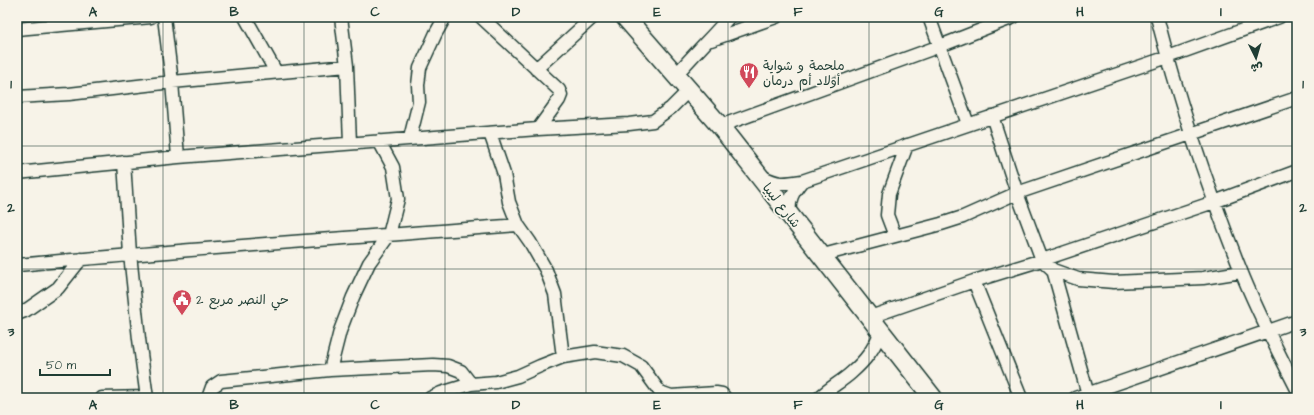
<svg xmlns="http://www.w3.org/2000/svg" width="1314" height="415" font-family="'Architects Daughter','Playpen Sans Arabic',sans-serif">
<rect width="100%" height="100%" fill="#f7f3e8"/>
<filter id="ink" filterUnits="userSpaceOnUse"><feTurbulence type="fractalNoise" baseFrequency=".025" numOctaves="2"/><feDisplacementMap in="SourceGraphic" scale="8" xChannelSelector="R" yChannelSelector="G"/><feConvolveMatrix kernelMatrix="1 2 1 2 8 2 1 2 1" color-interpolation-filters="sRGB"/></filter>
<g filter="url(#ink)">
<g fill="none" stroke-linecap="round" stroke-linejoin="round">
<g stroke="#1f3d34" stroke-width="15">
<path id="minor" d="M164,17l8,65 6,75
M245,17l31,55
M341,17l6,49 3,77
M481,17l78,73 2,5 -2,5 -21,29
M929,17l39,107
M1157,17c22,86 51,171 84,254 16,40 36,79 56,118
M17,29l134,-12
M711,40l65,-23
M536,69l57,-52
M676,75c17,-20 36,-38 53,-58
M17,97l52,-3 103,-12 175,-16
M992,116l25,77 25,67 11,10 25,9 36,3 89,-4 38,-6
M720,126l220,-80 74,-29
M490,133l14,41 5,28 9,23 12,17 16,28 9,24 8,63
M410,138l9,-36 -1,-17 2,-17 16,-35 9,-16
M124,162l6,92 9,85 8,59
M17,173l161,-16 360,-28 91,-5 24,-3 18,-13 18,-18
M761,176c18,9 22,8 41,5l366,-124 111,-40
M790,215c-2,-15 3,-23 12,-34
M895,236l-8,-21 2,-21 18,-49
M823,255l118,-31 22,-7 54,-24 280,-95
M17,265c167,-16 334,-27 501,-40
M1053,270l36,128
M974,281l47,117
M17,314l8,-3 33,-23 23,-29
M870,317l104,-36 68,-21 172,-58 83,-31
M330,370l10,-39 13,-34 16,-34 20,-28 9,-36 -5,-32 -14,-26
M102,398l45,-1
M208,398l4,-11 9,-6 109,-11 103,-5 15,1 13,5 10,13
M430,398l11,-5 30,-9 25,-2 22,-6 22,-10 23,-9 32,-5 28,4 18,10 19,26 11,4 45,-3 6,1 3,4
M819,398c10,-10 22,-16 32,-25 15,-13 23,-24 30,-42
M1075,398l222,-77"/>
</g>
<g stroke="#1f3d34" stroke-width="21">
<path id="highway" d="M625,17l95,109 213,272"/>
</g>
<use href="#minor" stroke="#f7f3e8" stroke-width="12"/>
<use href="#highway" stroke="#f7f3e8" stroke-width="18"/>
</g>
</g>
<path fill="none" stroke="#1f3d34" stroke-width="1" stroke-opacity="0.55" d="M163,17v381M304,17v381M445,17v381M586,17v381M728,17v381M869,17v381M1010,17v381M1151,17v381M17,146h1280M17,269h1280"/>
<defs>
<g id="restaurant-pin" transform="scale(1)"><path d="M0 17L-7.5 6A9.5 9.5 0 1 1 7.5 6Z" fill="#d1495b" stroke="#f7f3e8"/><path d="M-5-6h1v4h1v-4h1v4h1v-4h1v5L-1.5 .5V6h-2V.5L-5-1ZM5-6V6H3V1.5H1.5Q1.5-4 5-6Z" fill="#fff"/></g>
<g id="civic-pin" transform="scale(1)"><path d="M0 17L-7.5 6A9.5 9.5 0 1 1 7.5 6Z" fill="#d1495b" stroke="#f7f3e8"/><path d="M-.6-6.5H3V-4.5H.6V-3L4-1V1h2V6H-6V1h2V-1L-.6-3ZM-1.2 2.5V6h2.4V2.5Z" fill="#fff"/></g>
</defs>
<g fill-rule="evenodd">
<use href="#restaurant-pin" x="749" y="72"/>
<use href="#civic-pin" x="182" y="299"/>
</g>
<g text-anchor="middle" stroke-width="3.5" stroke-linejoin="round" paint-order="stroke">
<g font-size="13" fill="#1f3d34" stroke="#f7f3e8" text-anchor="start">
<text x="763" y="70">ملحمة و شواية<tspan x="763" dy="15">أولاد أم درمان</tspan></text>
<text x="196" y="304">حي النصر مربع 2</text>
</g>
<g font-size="13" fill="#1f3d34" stroke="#f7f3e8">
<text transform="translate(782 205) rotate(52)" y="5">شارع ليبيا</text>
</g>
</g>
<rect width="1314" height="415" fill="none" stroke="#f7f3e8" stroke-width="44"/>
<g transform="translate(1256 58) rotate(175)" stroke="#f7f3e8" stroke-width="3" paint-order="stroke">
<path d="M0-3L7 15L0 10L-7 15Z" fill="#1f3d34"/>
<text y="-6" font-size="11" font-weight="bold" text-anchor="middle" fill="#1f3d34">ش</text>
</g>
<path d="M40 369v6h70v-6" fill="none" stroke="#1f3d34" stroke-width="2"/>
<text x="46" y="369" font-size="12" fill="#1f3d34" stroke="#f7f3e8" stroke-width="3" paint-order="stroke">50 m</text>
<rect x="22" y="22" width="1270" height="371" fill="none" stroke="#1f3d34" stroke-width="1.5"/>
<g font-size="13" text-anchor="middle" font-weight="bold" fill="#1f3d34">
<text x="93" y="16">A</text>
<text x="234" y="16">B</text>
<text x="375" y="16">C</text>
<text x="516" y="16">D</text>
<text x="657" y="16">E</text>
<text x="798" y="16">F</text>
<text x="939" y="16">G</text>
<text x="1080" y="16">H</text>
<text x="1221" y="16">I</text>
<text x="11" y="88">1</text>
<text x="1303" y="88">1</text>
<text x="11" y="212">2</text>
<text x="1303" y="212">2</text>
<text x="11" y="336">3</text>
<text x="1303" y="336">3</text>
<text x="93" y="409">A</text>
<text x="234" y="409">B</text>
<text x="375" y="409">C</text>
<text x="516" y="409">D</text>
<text x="657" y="409">E</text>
<text x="798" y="409">F</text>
<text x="939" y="409">G</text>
<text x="1080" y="409">H</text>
<text x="1221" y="409">I</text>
</g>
</svg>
